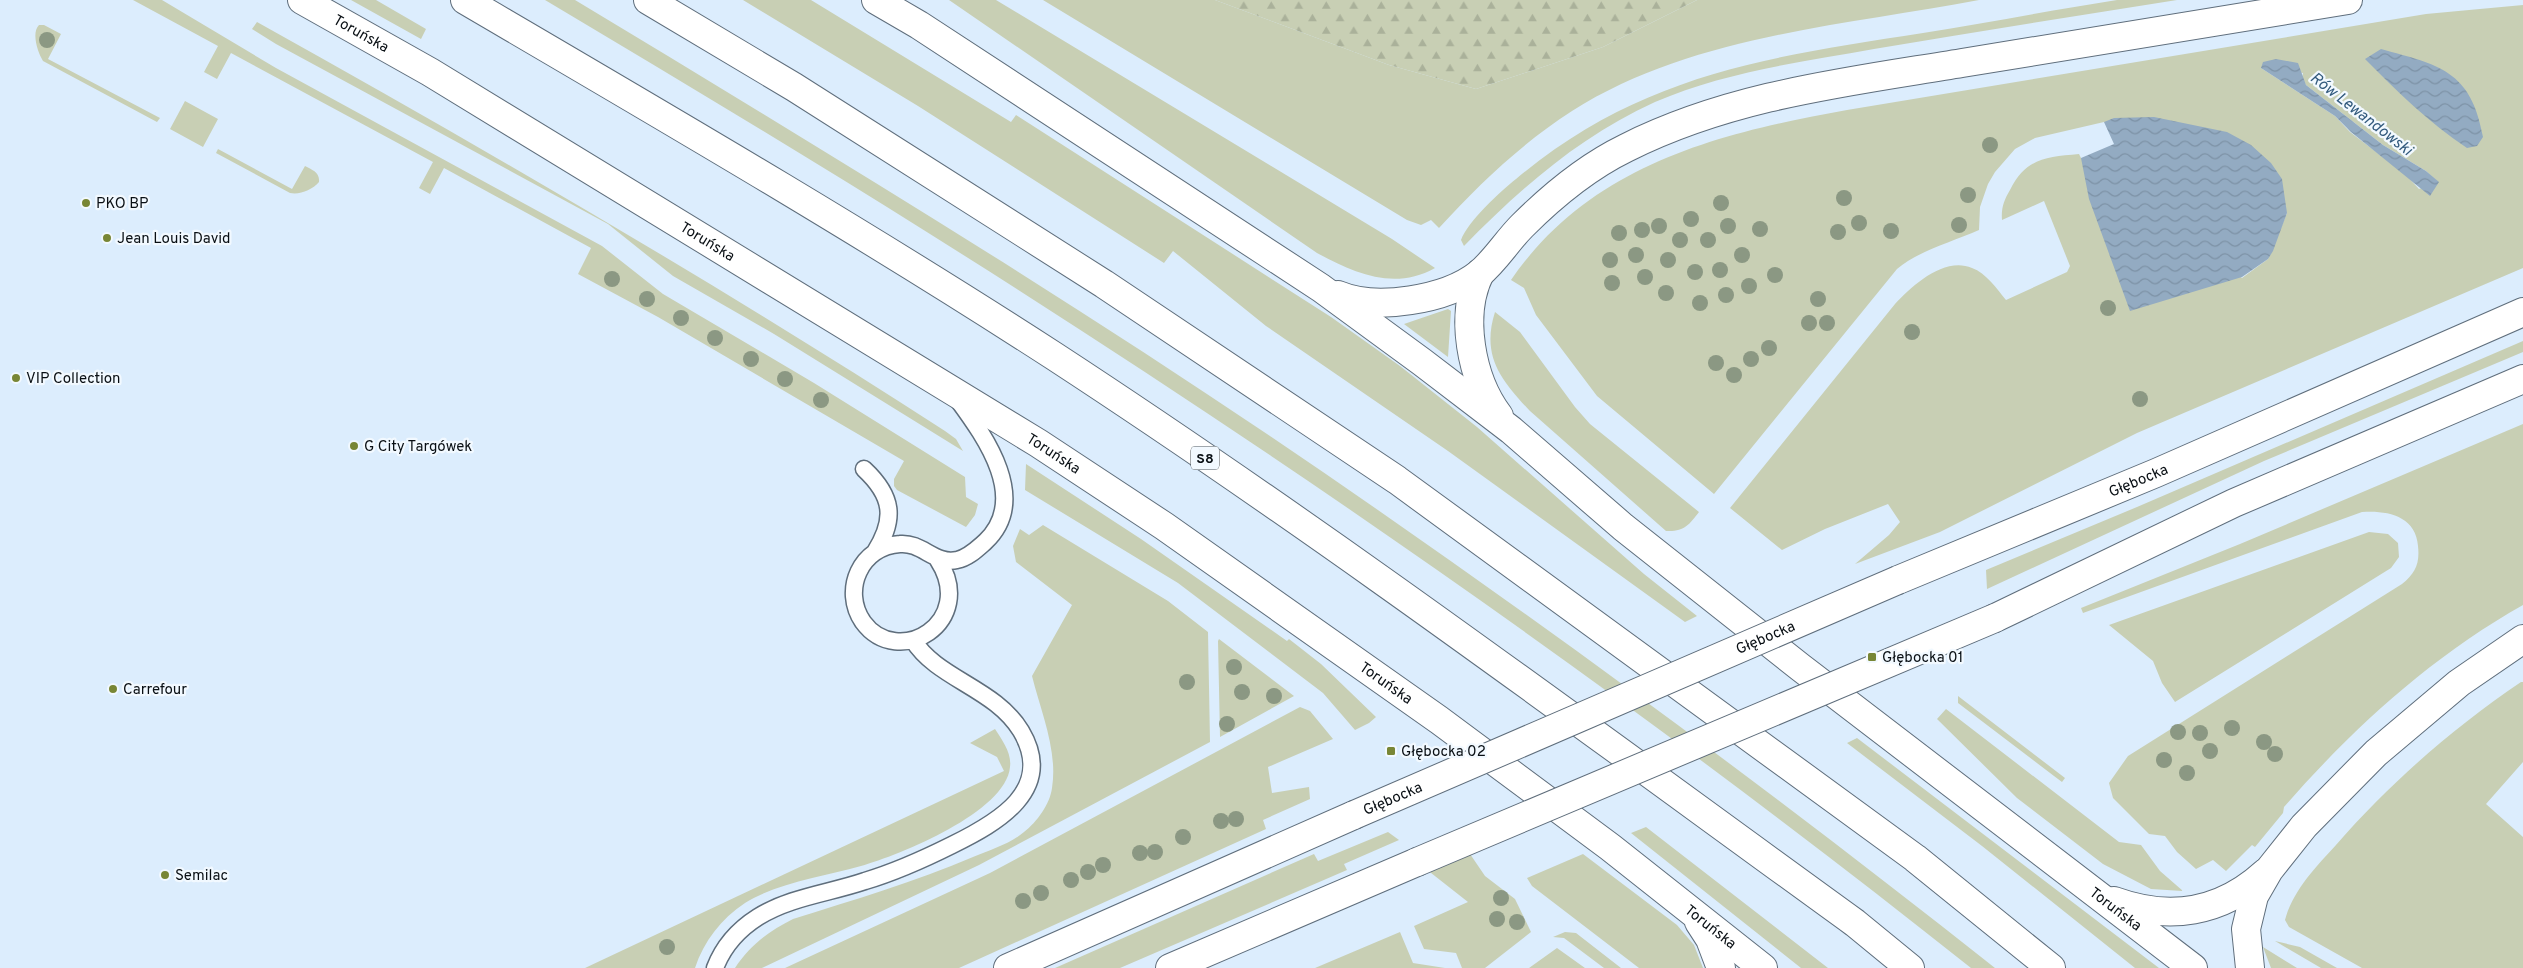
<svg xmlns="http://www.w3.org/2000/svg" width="2523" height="968" font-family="Overpass,sans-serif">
<defs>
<pattern id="forest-firs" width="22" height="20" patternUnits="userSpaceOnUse" patternTransform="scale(1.25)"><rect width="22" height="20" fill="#c8cfb4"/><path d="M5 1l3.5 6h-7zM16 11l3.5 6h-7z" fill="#aab19a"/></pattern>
<pattern id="water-waves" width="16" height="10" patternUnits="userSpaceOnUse" patternTransform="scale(1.25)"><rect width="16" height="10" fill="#93abc2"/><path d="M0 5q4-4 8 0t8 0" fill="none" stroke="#7d92a6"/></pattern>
</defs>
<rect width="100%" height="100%" fill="#dcedfd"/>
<path fill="#c8cfb4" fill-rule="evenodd" d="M133,0h29l114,68 326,178 61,48 151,89 151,94 1,20 12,7 -3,11 -9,12 -69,-37 -3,-4v-7l10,-18 -246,-144 -80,-43 13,-26 -147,-80 -14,26 -11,-6 14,-26 -202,-109 -14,26 -13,-7 14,-26z
M351,0h25l50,29 -5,10z
M545,0h30c234,141 468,283 695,436 248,168 490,346 725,532h-24c-332,-264 -681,-508 -1041,-734 -127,-80 -256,-157 -385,-234z
M743,0h68l200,122 5,-7 315,202 69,49 77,61 167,147 53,42 -12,6 -237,-171 -182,-125 -93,-75 -9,12 -246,-157z
M949,0h47l396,239 43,29c-41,23 -81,5 -118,-15z
M1043,0h172l174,65 87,24 127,-42 94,-47h282c-136,26 -287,35 -407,111 -51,33 -93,73 -133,117l-8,-8 -10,5 -14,-5z
M2117,0h60c-101,16 -202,32 -303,49 -73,13 -150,23 -219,53 -75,34 -134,86 -191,144l-3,-6c7,-19 39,-48 55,-61 125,-105 252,-122 407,-146 65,-10 129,-23 194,-33z
M2523,5v263l-386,165 -197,99 -85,32 34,-29 11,-13 -12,-18 -63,25 -43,21 -52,-42 165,-204c17,-18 49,-48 77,-36 14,5 25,21 34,32l61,-28 3,-6 -26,-65 -42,19c-1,-12 2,-20 8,-30 16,-32 36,-33 69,-36l2,4 161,120 26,-19 19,-46 -183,-91 -69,16 -20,11 -20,23 -7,12 -8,23 -1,23c-27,12 -59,20 -82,39l-183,225 -117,-98 -61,-81 -12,-27 -13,-8c79,-115 207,-147 336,-170l579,-96zM2261,68l42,5 -1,5 4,7 77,60 43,26 12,11 -19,7 -14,-15 -55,-42 -15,-16z
M257,22c233,130 464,264 688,409l11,8 7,12 -189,-117 -101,-58 -65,-52 -332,-180 -24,-15z
M39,25h5l17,9 -13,25 112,59 -3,4 -114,-61c-5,-8 -12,-28 -4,-36z
M185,101l33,18 -15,28 -33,-18z
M218,149l74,40 13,-23c7,4 15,6 14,16 -7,8 -19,13 -29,11l-74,-40z
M1448,309l3,2 -3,46 -44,-33z
M1495,312l25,20 55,75 15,17 109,88c-10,13 -15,20 -33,19l-136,-120c-29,-31 -49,-55 -35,-99z
M2523,341v11l-259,109 -277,128 -1,-19 151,-63z
M2523,424v181c-92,52 -170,123 -239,202l-1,6 -28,34 -3,-2 -26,26 -13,-11 -17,9 -19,-17 -12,-16 -16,-2 -36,-36 -4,-15 19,-27 274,-172c13,-11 18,-20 16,-38 -2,-30 -31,-36 -56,-34l-279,101 -2,-5 159,-64z
M1026,464l115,75 146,102 2,-2 32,25 55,53 -7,6 -14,7 -32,-37 -145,-110 -153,-93z
M1043,525l125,76 40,31 2,110 -231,123 -217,103h-27c15,-23 34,-37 58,-49 60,-19 122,-37 180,-62 17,-7 37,-13 51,-25 13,-10 26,-28 28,-44 6,-37 -11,-76 -20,-112l40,-71 -56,-43 -3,-16 7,-17 9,6z
M2369,532l19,2 10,9 1,14 -8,11 -216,134 -13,-19 -9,-22 -44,-36z
M1219,639l75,57 -74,41 -2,-96z
M2521,682h2v80l-37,42 37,33v131h-161l-73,-41 -4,-7c8,-30 31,-53 51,-75 55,-63 116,-116 185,-163z
M1958,696l107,82 -3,4 -8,-6 -96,-73z
M1300,707l10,4 23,28 -65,28 4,26 37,-6 1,12 -47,21 3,9 -307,139h-174l205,-95z
M1946,709l173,133 22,3 19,26 23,20 -32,-2 -48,-25 -86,-66 -80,-79z
M995,729c7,11 17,24 15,38 -4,45 -110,88 -149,99 -38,11 -82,16 -116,37 -24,16 -41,38 -50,65h-110l419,-197 -7,-14 -27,-14z
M1857,738l302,230h-24l-153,-122 -135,-103z
M1646,827l182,141h-27l-170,-135z
M1388,832l11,8 -55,24 3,6 -227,98h-65l259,-114 4,7z
M1468,851l17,25 30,23 16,33 -46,36h-23l-6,-15 -32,-4 -10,-23 54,-24 -56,-44z
M1583,854l94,71 17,20 9,23h-64l-107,-82 -5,-8z
M1400,932l13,31 32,5h-130z
M1565,932l11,1 45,35h-17l-40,-30 -11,-1z
M2275,941l25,6 37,21h-16z
M2263,947l34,21h-26z
M1557,948l28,20h-56z"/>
<path fill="url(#forest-firs)" d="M1215,0h482l-94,47 -127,42 -87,-24z"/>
<path fill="url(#water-waves)" d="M2381,49c58,16 90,21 102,88l-6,9 -10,2c-38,-25 -70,-57 -102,-89z
M2276,59l22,4 8,22 77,60 43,26 13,11 -9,14 -79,-64 -16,-16 -74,-48 2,-6z
M2154,117l73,15 24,13 20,18 11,16 5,34 -14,38 -5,8 -26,18 -112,34 -41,-112 -8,-41 33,-14 -10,-22 10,-4z"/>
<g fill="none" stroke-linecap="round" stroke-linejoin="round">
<g stroke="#5f6e7c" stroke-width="19">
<path id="service" d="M864,469c29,27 32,50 11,83
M938,560c40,62 -40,110 -75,62 -22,-32 -2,-76 37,-78 22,-2 35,21 57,16 11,-2 20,-11 28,-18 45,-42 1,-104 -27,-142
M715,968c8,-21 24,-39 43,-51 32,-20 72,-24 107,-36 30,-9 59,-22 87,-36 45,-22 104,-55 69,-114 -26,-43 -84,-52 -108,-91"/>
</g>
<g stroke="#5f6e7c" stroke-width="30">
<g id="tertiary">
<path id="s1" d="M302,0l128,72 608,371 126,83 275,194 171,127 153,121"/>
<path id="s2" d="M876,0l43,25 402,263 101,74 89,68 112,97 177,140 393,301"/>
<path d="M1480,273c-21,42 -9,106 19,143"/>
<path d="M1338,295c38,16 108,5 141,-21 16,-13 28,-33 43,-48 31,-31 65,-59 104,-78 105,-53 221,-66 336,-85 128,-21 257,-42 386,-63"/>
<path id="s3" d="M1898,580l258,-107 367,-161"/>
<path d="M1995,618l239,-115 289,-124"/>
<path d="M2114,901c55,20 107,12 151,-28"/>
<path d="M1699,922l11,17 11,29"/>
<path d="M1008,968l346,-153"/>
<path d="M1170,968l247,-106"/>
<path d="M2250,968l-4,-39 8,-33 15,-26 35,-44 72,-73 83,-70 64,-44"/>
</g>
</g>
<g stroke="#5f6e7c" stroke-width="30">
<path id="motorway" d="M465,0c198,116 396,231 589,356 274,179 536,375 801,567l55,45
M648,0l146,87 310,197 293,196 518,378 136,110"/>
</g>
<use href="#service" stroke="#fff" stroke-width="16"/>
<use href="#tertiary" stroke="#fff" stroke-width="28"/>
<use href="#motorway" stroke="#fff" stroke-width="28"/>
<g stroke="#5f6e7c" stroke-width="30" stroke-linecap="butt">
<g id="tertiary-bridge">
<path id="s4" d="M1354,815l544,-235"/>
<path d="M1417,862l578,-244"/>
</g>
</g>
<use href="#tertiary-bridge" stroke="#fff" stroke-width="28"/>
</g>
<g fill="#8b9883">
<circle cx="47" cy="40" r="8"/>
<circle cx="1990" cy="145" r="8"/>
<circle cx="1968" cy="195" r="8"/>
<circle cx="1844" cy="198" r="8"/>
<circle cx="1721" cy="203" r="8"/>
<circle cx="1691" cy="219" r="8"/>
<circle cx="1859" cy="223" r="8"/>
<circle cx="1959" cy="225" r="8"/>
<circle cx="1659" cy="226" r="8"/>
<circle cx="1728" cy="226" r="8"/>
<circle cx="1760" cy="229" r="8"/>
<circle cx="1642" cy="230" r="8"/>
<circle cx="1891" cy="231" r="8"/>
<circle cx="1838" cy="232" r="8"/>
<circle cx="1619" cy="233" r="8"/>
<circle cx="1680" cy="240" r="8"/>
<circle cx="1708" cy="240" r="8"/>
<circle cx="1636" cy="255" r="8"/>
<circle cx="1742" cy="255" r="8"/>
<circle cx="1610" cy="260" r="8"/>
<circle cx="1668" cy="260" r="8"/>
<circle cx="1720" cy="270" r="8"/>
<circle cx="1695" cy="272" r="8"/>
<circle cx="1775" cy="275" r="8"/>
<circle cx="1645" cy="277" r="8"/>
<circle cx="612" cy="279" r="8"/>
<circle cx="1612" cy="283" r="8"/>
<circle cx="1749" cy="286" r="8"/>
<circle cx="1666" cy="293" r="8"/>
<circle cx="1726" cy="295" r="8"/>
<circle cx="647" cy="299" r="8"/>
<circle cx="1818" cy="299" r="8"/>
<circle cx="1700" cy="303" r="8"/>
<circle cx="2108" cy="308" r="8"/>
<circle cx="681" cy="318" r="8"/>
<circle cx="1809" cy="323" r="8"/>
<circle cx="1827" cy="323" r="8"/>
<circle cx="1912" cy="332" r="8"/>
<circle cx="715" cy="338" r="8"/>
<circle cx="1769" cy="348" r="8"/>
<circle cx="751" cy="359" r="8"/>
<circle cx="1751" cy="359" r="8"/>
<circle cx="1716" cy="363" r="8"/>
<circle cx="1734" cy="375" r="8"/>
<circle cx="785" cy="379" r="8"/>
<circle cx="2140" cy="399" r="8"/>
<circle cx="821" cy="400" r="8"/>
<circle cx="1234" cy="667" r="8"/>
<circle cx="1187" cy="682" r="8"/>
<circle cx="1242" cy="692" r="8"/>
<circle cx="1274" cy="696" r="8"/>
<circle cx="1227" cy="724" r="8"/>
<circle cx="2232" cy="728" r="8"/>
<circle cx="2178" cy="732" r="8"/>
<circle cx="2200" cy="733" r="8"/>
<circle cx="2264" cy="742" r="8"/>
<circle cx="2210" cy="751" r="8"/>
<circle cx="2275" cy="754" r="8"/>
<circle cx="2164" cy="760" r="8"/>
<circle cx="2187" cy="773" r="8"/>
<circle cx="1236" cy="819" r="8"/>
<circle cx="1221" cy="821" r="8"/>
<circle cx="1183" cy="837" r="8"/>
<circle cx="1155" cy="852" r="8"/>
<circle cx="1140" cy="853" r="8"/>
<circle cx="1103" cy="865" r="8"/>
<circle cx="1088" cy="872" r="8"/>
<circle cx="1071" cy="880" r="8"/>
<circle cx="1041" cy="893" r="8"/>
<circle cx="1501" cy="898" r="8"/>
<circle cx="1023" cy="901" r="8"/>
<circle cx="1497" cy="919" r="8"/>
<circle cx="1517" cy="922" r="8"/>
<circle cx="667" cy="947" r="8"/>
</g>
<g fill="#788635" stroke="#f2f9ff" stroke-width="2">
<circle cx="86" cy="203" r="5"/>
<circle cx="107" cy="238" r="5"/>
<circle cx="16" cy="378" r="5"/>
<circle cx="354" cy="446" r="5"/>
<rect x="1867" y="652" width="10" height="10" rx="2.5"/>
<circle cx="113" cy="689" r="5"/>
<rect x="1386" y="746" width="10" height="10" rx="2.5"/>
<circle cx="165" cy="875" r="5"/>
</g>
<g text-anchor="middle" stroke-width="4.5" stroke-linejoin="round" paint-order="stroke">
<rect fill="#f2f9ff" stroke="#4f555a" stroke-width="1" x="1191" y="446.5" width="28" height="23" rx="4"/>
<g font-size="14" font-weight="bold" fill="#090f14">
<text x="1205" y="463">S8</text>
</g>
<g font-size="15" fill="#090f14" stroke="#f2f9ff">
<text dy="5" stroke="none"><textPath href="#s1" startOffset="68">Toruńska</textPath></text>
<text dy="5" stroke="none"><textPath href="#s1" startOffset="472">Toruńska</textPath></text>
<text dy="5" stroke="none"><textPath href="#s1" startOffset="878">Toruńska</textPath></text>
<text dy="5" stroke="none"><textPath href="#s3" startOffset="260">Głębocka</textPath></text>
<text dy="5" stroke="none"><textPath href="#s4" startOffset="448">Głębocka</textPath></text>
<text dy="5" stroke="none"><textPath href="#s1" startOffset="1282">Toruńska</textPath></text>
<text dy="5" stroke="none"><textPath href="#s4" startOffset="42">Głębocka</textPath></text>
<text dy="5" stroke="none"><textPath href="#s2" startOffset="1539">Toruńska</textPath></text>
<text dy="5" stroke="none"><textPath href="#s1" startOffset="1688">Toruńska</textPath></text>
</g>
<g font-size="15" fill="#090f14" stroke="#f2f9ff" text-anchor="start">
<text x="96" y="208">PKO BP</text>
<text x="117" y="243">Jean Louis David</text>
<text x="26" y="383">VIP Collection</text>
<text x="364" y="451">G City Targówek</text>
<text x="1882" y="662">Głębocka 01</text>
<text x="123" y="694">Carrefour</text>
<text x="1401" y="756">Głębocka 02</text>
<text x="175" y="880">Semilac</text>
</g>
<g font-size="16" font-style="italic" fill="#325a7d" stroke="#f2f9ff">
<text transform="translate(2362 113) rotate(38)" y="6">Rów Lewandowski</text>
</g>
</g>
</svg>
